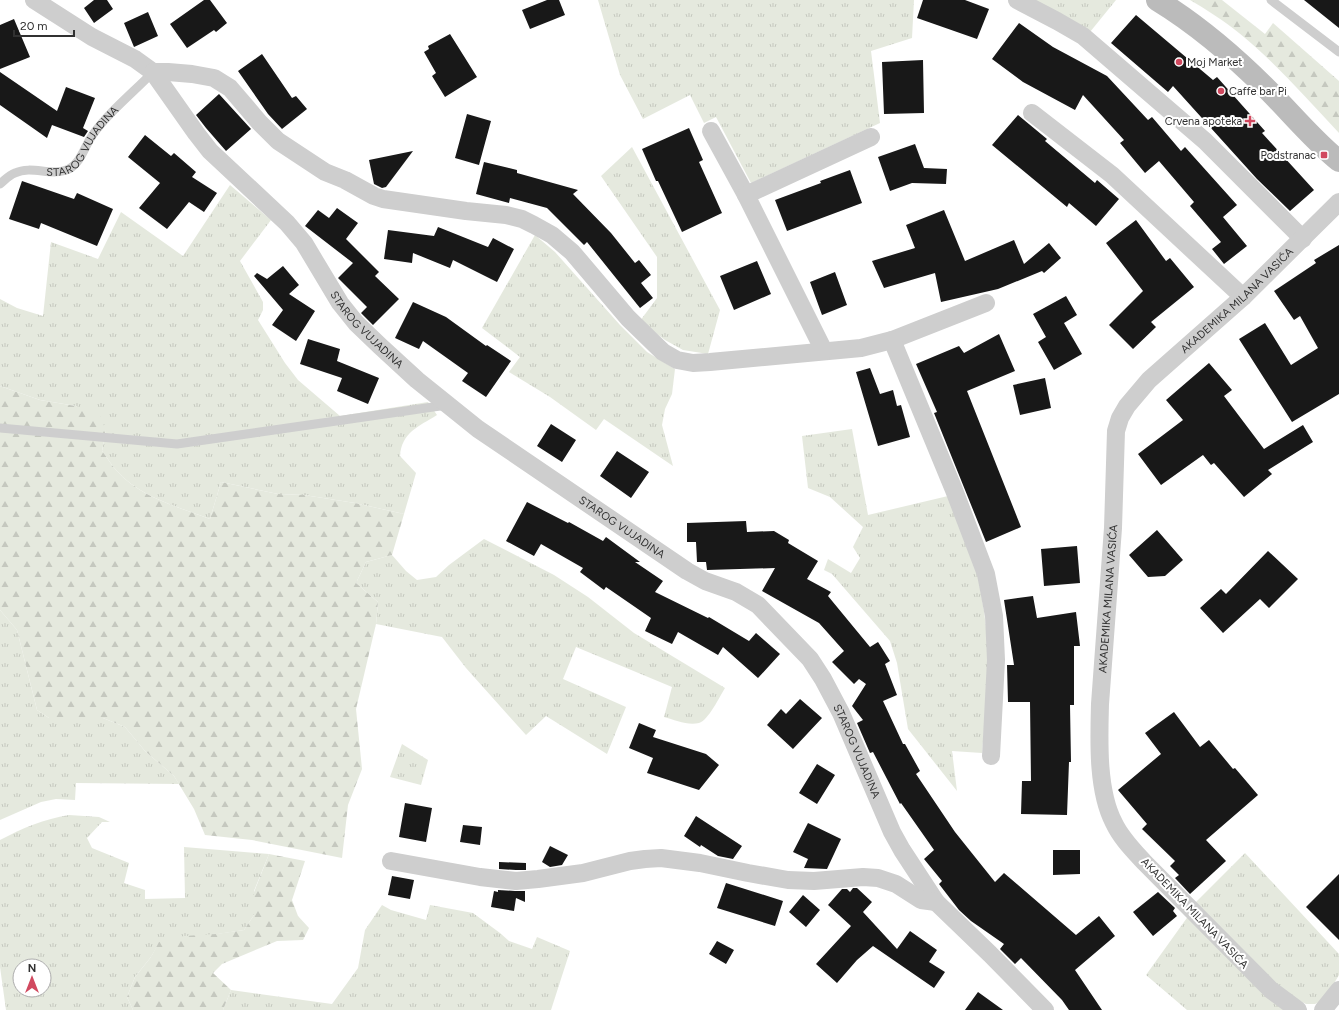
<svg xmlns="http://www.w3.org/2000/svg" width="1339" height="1010" font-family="Figtree,sans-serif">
<defs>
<pattern id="grass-tufts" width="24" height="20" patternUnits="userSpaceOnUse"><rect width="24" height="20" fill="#e5e9de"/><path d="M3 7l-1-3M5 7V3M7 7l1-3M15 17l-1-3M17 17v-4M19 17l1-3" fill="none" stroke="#c5c8bf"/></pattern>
<pattern id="forest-firs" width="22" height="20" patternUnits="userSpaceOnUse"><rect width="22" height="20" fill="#e5e9de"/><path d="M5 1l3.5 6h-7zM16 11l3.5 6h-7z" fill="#c5c8bf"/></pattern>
</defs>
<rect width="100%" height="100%" fill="#fff"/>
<path fill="url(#grass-tufts)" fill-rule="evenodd" d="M598,0h316l-2,38 -41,13 9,72 -129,60 -35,-66 -12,6 -14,-28 -47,24 -23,-44z
M1035,0h81l-26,32z
M632,147l88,163 -12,44 -25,-4 -18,-10 -25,-19 17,-23v-41l-56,-81z
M230,185l41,35 -31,41 23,41v8l-5,10 27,43 13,17 42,36 88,-14 9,13c-19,12 -35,17 -37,41l16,17 -12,41 -49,-11 -51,-8 -26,-1 -57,-12 -11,37c-32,-12 -70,-22 -93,-48 -6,-6 -10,-14 -15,-20l4,-20 -30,-25 -36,-6 -40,-14v-87l17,9 26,8 8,-74 47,17 23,-47 62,44z
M535,235l20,17 65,73 27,27 28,17 -3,25 -7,15 -3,16 11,41 -69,-47 -8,11 -46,-33 -41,-25 11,-15 -38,-29z
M852,429l16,86 80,-19 29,74 7,41 6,49 -8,93 -30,-2 5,40 -49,-62 -11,-66 -7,-22 -58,-67 -8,-4 4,-11 23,14 9,-15 -7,-11 10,-20 -33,-30 -22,-9 -6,-52z
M484,539l70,36 34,22 46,36 91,55c-5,8 -17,33 -26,35 -11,3 -24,-3 -35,-6l8,-30 -96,-40 -13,32 63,28 -19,47 -61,-38 -20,19 -60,-67 -24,-31 -66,-13 2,-22 -22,-19 10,-21 26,-7 14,16 11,9 19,-3 13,-12z
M0,610l17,20 20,80 12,8h54l22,9 20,24 29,25 5,8 -103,-1 -1,17 -19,-1 -15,3 -41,18z
M402,744l26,16 -7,25 -31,-8z
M69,815l30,2 11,5h-8l-15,16 5,10 37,15 -5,20 21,7v9l40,-1 -1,-51 85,7 -15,37v24l-10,15 -85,13 -8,14 -16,20 -8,20 6,13h-127l-6,-43v-127c23,-12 44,-21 69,-25zM20,966h24v24h-24z
M1245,853l94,101v21l-15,25 -9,4h-9l-22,-11 -90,-89z
M382,905l9,5 35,10 4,-15 43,8 27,20 9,8 23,8 5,-12 33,14 -19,59h-328l8,-20 101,14 26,-36 7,-38z
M1189,915l95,95h-97l-41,-35z"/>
<path fill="url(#forest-firs)" d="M1190,0h32l43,34 8,-11 66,58v52c-32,-34 -64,-71 -100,-100 -16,-13 -32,-23 -49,-33z
M0,386l40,14 36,6 24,9 6,16 -4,20c5,6 9,14 15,20 23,26 61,36 93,48l11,-37 57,12 26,1 51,8 49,11 -12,41 -26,7 -10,21 22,19 -2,22 -20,85 6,60 -14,36 -6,53 -90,-18 -47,-5 -11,-26 -20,-33 -29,-25 -20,-24 -22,-9h-54l-12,-8 -20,-80 -17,-20z
M269,854l36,7 -13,39 6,16 11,12 -6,12 -26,1 -55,23 -9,9 18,17 -8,20h-90l-6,-13 8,-20 16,-20 8,-15 25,-6 32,-2 28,-4 10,-15v-23z"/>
<path fill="#181818" d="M94,0h13l6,9 -19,14 -10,-15z
M204,0h6l17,23 -11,9 -2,-2 -27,18 -17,-24z
M547,0h12l6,15 -35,14 -8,-19z
M923,0h42l24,9 -12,30 -60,-21z
M1304,0h35v28z
M148,12l10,24 -24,11 -10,-24z
M1136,15l77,65 4,-3 48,54 -3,2 52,57 -24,21 -33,-32 -84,-93 -5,6 -57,-49z
M14,19l16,38 -30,12v-44z
M1019,23l34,24 54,29 41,44 4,-3 29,34 4,-4 52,58 -14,12 24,29 -23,18 -12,-15 9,-7 -31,-36 4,-4 -35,-41 -14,12 -25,-30 4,-3 -41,-45 -8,15 -52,-28 -31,-23z
M450,34l27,43 -32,20 -13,-21 4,-3 -12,-21 5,-3 -1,-3z
M262,54l30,44 4,-2 11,13 -25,20 -14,-15 -30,-43z
M923,60l1,53 -40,1 -2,-52z
M0,72l57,39 9,-24 29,11 -12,30 5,3 -4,6 -32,-12 -5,13 -47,-33z
M219,94l32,35 -25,22 -20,-23 -10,-13z
M467,114l24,7 -12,44 -24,-7z
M1018,115l29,24 -2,2 50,42 2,-3 22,19 -23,27 -27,-23 -2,4 -75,-62z
M689,128l14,32 -4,2 23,51 -40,19 -24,-51h-2l-14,-32z
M145,135l26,21 3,-3 22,19 -4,5 25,16 -13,19 -15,-10 -22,27 -28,-21 21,-25 -32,-26z
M915,144l9,24 23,1 -1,15 -34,-1 -22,8 -12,-34z
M413,151l-27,36 -4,1 -8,-4 -5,-24z
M484,162l33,8v3l61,17 -5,4 38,39 24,30 4,-3 12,15 -10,8 12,15 -13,10 -53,-66 -3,3 -37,-37 -37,-10 -1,5 -33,-9z
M850,170l12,33 -75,28 -12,-31 46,-17 -1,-2z
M22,181l52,18 3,-6 36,16 -16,37 -56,-23 -2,6 -30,-10z
M337,208l21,15 -12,16 33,33 -4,4 24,23 -26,26 -12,-12 6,-6 -29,-29 15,-15 -48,-37 13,-16 11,8z
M944,210l21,51 49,-21 10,24 25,-21 12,15 -17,15 -2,-2 -44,18 -57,13 -6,-29 -51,15 -12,-27 43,-13 -9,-23z
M1136,220l30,41 4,-3 24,29 -43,35 5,5 -23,22 -24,-24 34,-34 -37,-48z
M438,227l50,20 5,-9 21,11 -17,33 -44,-22 -3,8 -37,-15 -1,10 -28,-4 4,-29 46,6z
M1339,245v149l-47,28 -53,-83 26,-16 26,42 27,-17 -18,-32 -6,4 -20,-29 42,-28 -2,-3z
M757,261l14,33 -37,16 -14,-34z
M283,266l16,19 -10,9 26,17 -19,30 -24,-16 11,-15 -29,-34 3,-3 10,6z
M835,272l12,33 -25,10 -12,-33z
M1066,296l11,19 -13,8 18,31 -28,16 -16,-28 8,-5 -13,-23z
M413,302l33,15 40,29 1,-1 24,16 -25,36 -24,-16 6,-8 -45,-32 -4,8 -24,-11z
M999,334l16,37 -48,20 54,136 -35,15 -52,-129 3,-1 -21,-48 43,-18 5,7z
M308,339l32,10 -3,12 42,17 -11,26 -31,-13 5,-13 -42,-14z
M1209,363l23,27 -8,6 40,53 39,-24 10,17 -45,28 4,4 -28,23 -30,-34 -3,2 -8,-10 -42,30 -23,-31 45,-34 -17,-20z
M870,368l10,26 13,-4 4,16 4,-1 9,32 -32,9 -22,-74z
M1045,378l6,30 -31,7 -7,-30z
M551,424l25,16 -14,22 -25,-16z
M617,451l32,21 -18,26 -31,-22z
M527,502l41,21 1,-1 34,19 3,-4 34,25h-5l28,19 -8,11 53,26 1,-1 40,24 7,-8 24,21 -22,24 -35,-31 -5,8 -40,-23 -6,12 -27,-13 6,-13 -45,-31 -2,3 -24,-18 3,-4 -42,-24 -7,12 -28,-15z
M746,521l1,11 27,-1 15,9 -1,3 30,18 -11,18 24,13 -3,4 42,51 8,-5 12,19 -5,3 12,31 -14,6 20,43h2l15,27 -4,3 39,58 40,50 9,-9 72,62 23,-19 16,20 -40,34 27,40h-33l-7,-10 -41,-42 -6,6 -15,-15 4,-5 -33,-23 -12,-11 -20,-26 3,-3 -18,-22 10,-9 -33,-47 -1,1 -27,-52 -3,1 -13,-30 6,-3 -11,-14 14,-22 -7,-5 -5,5 -22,-22 12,-11 -25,-28 -57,-32 13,-23 -68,2 -1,-8h-9l-1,-20h-9v-19z
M1157,530l26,30 -18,16 -17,1 -19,-22z
M1077,546l3,37 -36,3 -3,-37z
M1268,551l30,28 -29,29 -9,-9 -37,34 -23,-25 21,-19 5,5z
M1033,596l4,22 39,-6 4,34h-6v59h-4l1,57h-2l-2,53 -46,-1 1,-33h9l-1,-79h-22l-1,-37h7l-10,-65z
M800,699l22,19 -29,31 -26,-24 14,-16 5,5z
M1174,712l26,35 9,-7 24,29 2,-1 23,27 -52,45 20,21 -36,33 -15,-16 4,-3 -9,-9 5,-5 -33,-32 5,-5 -29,-34 43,-36 -16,-21z
M639,723l17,7 -3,7 53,17 13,11 -20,25 -52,-17 6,-15 -24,-10z
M817,764l18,11 -18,29 -18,-11z
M405,803l27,5 -6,34 -27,-5z
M696,816l46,30 -9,13 -15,-3 -17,-11 -1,2 -16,-11z
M808,823l33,16 -14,30 -23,-1 4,-9 -15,-7z
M463,825l19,2 -2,18 -20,-3z
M550,846l18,9 -6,10 -12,2 -8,-5z
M1053,850h27v24l-27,1z
M499,862l27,1v7h-10l-17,-1z
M1339,874v66l-33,-33z
M392,876l22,4 -4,19 -22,-4z
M726,883l57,18 -8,25 -58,-18z
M853,888h4l15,14 -9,10 34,37 13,-18 27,19 -8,12 16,10 -11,16 -61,-42 -16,14 -20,23 -21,-19 35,-38 -23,-21 14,-16h5l3,3z
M498,890l17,1h10v11l-9,-4 -2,13 -23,-4 3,-16 4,1z
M1158,892l17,16 -2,3 4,5 -24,20 -20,-24z
M803,895l17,15 -14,17 -17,-15z
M717,941l17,9 -8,14 -17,-10z
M978,992l25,18h-38z"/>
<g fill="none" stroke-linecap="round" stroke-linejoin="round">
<g stroke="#cecece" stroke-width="9">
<path d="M1271,0l68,52"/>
<path id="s1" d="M0,184c5,-4 9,-9 15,-11 17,-8 37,4 54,-4 11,-6 15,-20 21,-30 13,-22 45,-48 63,-67"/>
<path d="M0,428l177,16 270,-39"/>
</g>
<g stroke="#cecece" stroke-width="18">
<path id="s2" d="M34,0l58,37 43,22 18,13 43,61 14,18 77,72 17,20 36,60 16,20 24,23 37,34 61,49 209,142 18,10 31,11 22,13 52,54 13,20 18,34 51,119 10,18 34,52 54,52 55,56"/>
<path d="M1017,0l40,21 26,15 122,105 98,98"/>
<path d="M153,72h15l24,2 22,4 16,10 29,34 19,19 47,31 20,8 29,16 9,3 83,12 40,4 16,4 12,6 18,10 20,17 56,66 35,34 14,8 16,3 17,-1 151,-14 31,-8 94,-37"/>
<path d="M1032,113l80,62 131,122"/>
<path d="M711,131l35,64"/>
<path d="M892,340l62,150 32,84 8,42 2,44 -5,96"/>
<path d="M824,351l-78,-156 125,-58"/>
<path d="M391,861l89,16 36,4 22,-2 45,-6 47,-12 15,-2 16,-1 39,5 48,10 40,7 26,1 49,-4 15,1 18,6 25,16 15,2"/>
<path id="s3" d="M1298,1010l-27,-20 -127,-128c-11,-12 -23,-24 -30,-39 -17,-32 -15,-83 -14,-119l13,-176 3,-97 4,-13 7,-12 22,-26 94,-83 96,-95"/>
<path d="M1323,1010l16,-20"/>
</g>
<path stroke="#bbb" stroke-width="22" d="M1157,0c41,25 77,56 111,90 24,24 45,50 71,71"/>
</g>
<g fill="#d1495f" stroke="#fff" stroke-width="1.5">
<circle cx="1179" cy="62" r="4"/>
<circle cx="1221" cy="91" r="4"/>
<path d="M1248 115h4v4h4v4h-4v4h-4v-4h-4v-4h4z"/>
<rect x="1320" y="151" width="8" height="8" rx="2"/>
</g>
<g text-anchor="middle" stroke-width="4" stroke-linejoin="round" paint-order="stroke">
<g font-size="11" fill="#313131" stroke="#fff" text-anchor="start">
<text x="1187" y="66">Moj Market</text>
<text x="1229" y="95">Caffe bar Pi</text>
<text x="1242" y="125" text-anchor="end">Crvena apoteka</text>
<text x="1316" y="159" text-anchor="end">Podstranac</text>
</g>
<g font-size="11" fill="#313131" stroke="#fff">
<text dy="4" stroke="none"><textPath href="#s1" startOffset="101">STAROG VUJADINA</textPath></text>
<text dy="4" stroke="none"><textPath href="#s3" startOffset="838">AKADEMIKA MILANA VASIĆA</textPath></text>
<text dy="4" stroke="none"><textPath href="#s2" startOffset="476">STAROG VUJADINA</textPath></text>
<text dy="4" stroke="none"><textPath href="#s2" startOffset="800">STAROG VUJADINA</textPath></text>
<text dy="4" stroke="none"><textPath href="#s3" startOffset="490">AKADEMIKA MILANA VASIĆA</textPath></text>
<text dy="4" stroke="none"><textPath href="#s2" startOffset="1136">STAROG VUJADINA</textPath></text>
<text transform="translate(1195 913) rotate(46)" y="4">AKADEMIKA MILANA VASIĆA</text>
</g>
</g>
<g transform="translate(32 978)"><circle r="19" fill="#ffffff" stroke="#adadad"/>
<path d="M0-3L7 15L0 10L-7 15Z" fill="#d1495f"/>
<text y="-6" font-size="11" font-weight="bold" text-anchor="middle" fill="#313131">N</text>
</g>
<path d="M14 30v6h60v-6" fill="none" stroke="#313131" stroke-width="2"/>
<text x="20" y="30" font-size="12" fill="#313131" stroke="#ffffff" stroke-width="3" paint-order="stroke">20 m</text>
</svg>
